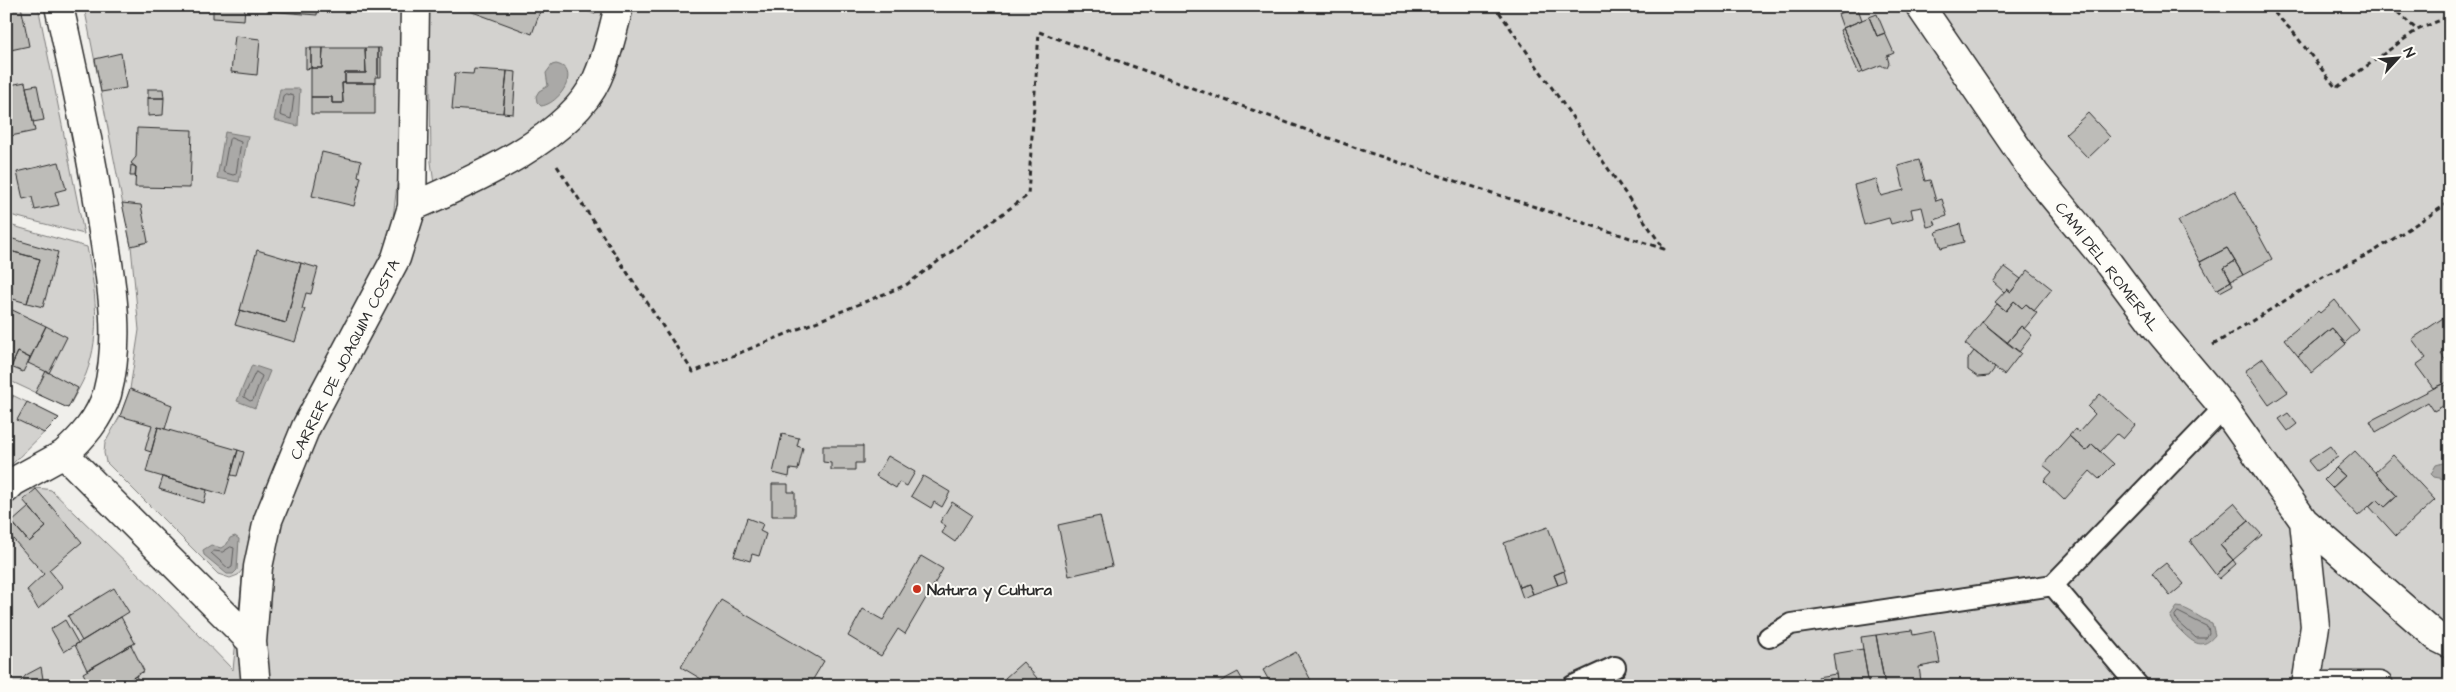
<svg xmlns="http://www.w3.org/2000/svg" width="2456" height="692" font-family="'Architects Daughter',sans-serif">
<rect width="100%" height="100%" fill="#f0efeb"/>
<filter id="ink" filterUnits="userSpaceOnUse"><feTurbulence type="fractalNoise" baseFrequency=".02" numOctaves="2"/><feDisplacementMap in="SourceGraphic" scale="10" xChannelSelector="R" yChannelSelector="G"/><feConvolveMatrix kernelMatrix="1 2 1 2 8 2 1 2 1" color-interpolation-filters="sRGB"/></filter>
<g filter="url(#ink)">
<path fill="#d3d2cf" stroke="#7f7e7d" d="M6,6h32l46,228 -78,-20z
M84,6h317v145l-8,67 41,-34 -3,-22 -2,-156h2021v680h-2444v-180c16,-13 23,-21 45,-16l108,104 74,76 10,-101 -5,6 -8,3 -12,-4 -112,-112 -2,-9 1,-10 15,-27 10,-27 9,-59 -8,-84z
M6,224l81,23c8,42 15,85 -1,127 -5,12 -12,23 -18,34l-62,-29z
M6,392l53,26 -53,52z"/>
<path fill="#aaa9a7" stroke="#777775" d="M556,64c26,5 4,40 -15,42l-4,-4 -1,-6 3,-5 9,-5 -2,-13 6,-8z
M280,89h20l-2,37 -24,-6z
M225,132l23,4 -9,46 -22,-4z
M252,365l18,6 -15,37 -18,-7z
M2443,463h7v17l-16,-3 -3,-3 5,-9z
M235,536l4,3 -2,31 -4,4h-6l-23,-19 -1,-5 8,-5 10,3 6,-4 3,-6z
M2177,607c11,0 23,12 35,16l3,12c-12,15 -21,9 -33,-3 -5,-5 -10,-9 -12,-15z"/>
<g fill="none" stroke-linecap="round" stroke-linejoin="round">
<path stroke="#5e5d5d" stroke-width="1" d="M286,94l8,2 -3,23 -11,-4 3,-19z
M231,138l10,4 -5,32 -3,1 -10,-3 6,-32z
M256,372l6,4 -9,24 -3,1 -6,-4z
M231,547l3,1 -2,19 -3,2 -18,-16 3,-2 8,1z
M2178,612l30,15 1,6 -3,5h-10l-20,-18 -1,-4z"/>
</g>
<path fill="#bdbcb8" stroke="#2b2b2b" d="M6,6h15l8,40 -23,5z
M213,6h32l-1,14 -31,-2z
M268,6h50l-1,9 -50,-4z
M472,6h70l-10,28 -62,-23z
M570,6h26l-1,8z
M1857,6l5,14 -19,8 -5,-14z
M1877,14l8,19 -8,3 -8,-19z
M1869,17l8,19 8,-3 9,20 -7,3 2,7 -2,4h-3l-3,-2 -18,7 -20,-44z
M1843,28l20,44 -4,2 -19,-44z
M235,36l25,3 -3,36 -26,-3z
M306,48h5v20l-5,1z
M311,48h12l-1,20h-11z
M323,48h42l1,25h-21v10h-3l1,20h-11v-6h-21v-29h11z
M365,48h13v29h-3v6h-30v-10h21z
M378,48h3v29h-3z
M121,53l5,35 -25,4 -6,-33z
M474,69l33,2 -4,42 -51,-4 3,-36 18,1z
M507,71l9,1 -3,42 -10,-1z
M25,82l10,49 -29,6v-43l6,-1 -2,-8z
M342,83h33v31h-64v-17h21v6h11z
M10,85l2,8 -6,1v-8z
M37,85l7,35 -11,2 -7,-35z
M148,89h15l1,9h-16z
M148,98h16l-1,17 -15,1z
M2088,113l22,24 -22,21 -23,-24z
M137,128l55,2 -2,58 -55,-1 1,-20 -5,-4 5,-6z
M322,152l39,9 -3,15 3,1 -7,29 -42,-10z
M1919,160l6,21 5,-1 6,21 6,-2 5,17 -13,4 2,5 -9,2 -5,-20 -11,2 2,9 -22,6 -2,-6 -25,7 -10,-40 22,-6 5,17 23,-6 -6,-24z
M59,162l7,27 -11,3 4,13 -24,5 -3,-13 -9,2 -6,-27z
M131,165l5,2 -1,9h-5z
M2235,191l37,68 -29,16 -16,-27 -27,14 -22,-41z
M122,203l19,2 7,37 -17,4z
M1960,224l4,18 -23,6 -5,-16z
M6,237l52,15 -15,55 -16,-4 13,-44 -34,-9z
M2227,248l8,13 -11,7 7,13 -15,9 -16,-28z
M6,250l34,9 -13,44 -21,-6z
M257,250l44,13 -15,60 -46,-13z
M2235,261l8,14 -12,6 -7,-13z
M301,263l17,5 -7,26 -5,-1 -4,16h3l-10,33 -60,-17 5,-15 46,13z
M2005,267l16,12 -10,13 -4,-3 -3,3 -11,-10z
M2028,270l24,19 -18,22 -8,-7 -4,4 -8,-7 -8,10 -11,-9 12,-13 4,3z
M2231,281l2,4 -13,7 -2,-3z
M2335,300l24,30 -14,13 -13,-15 -34,28 -14,-17 34,-28 2,2z
M2014,301l8,7 4,-4 11,9 -13,16 -3,-3 -14,17 -25,-21 15,-18 9,7z
M6,307l40,19 -16,32 -12,-6 -7,15 -5,-3z
M2443,318l7,10v20l-9,6 9,12v15l-17,7 -17,-23 10,-7 -14,-19z
M1982,322l39,31 -17,22 -39,-31z
M46,326l21,11 -18,36 -21,-10z
M2021,326l11,9 -13,17 -12,-9z
M2332,328l14,16 -34,29 -14,-17z
M1974,351l21,17 -6,8 -11,1 -10,-7v-11z
M18,352l12,6 -7,14 -12,-5z
M2263,358l25,34 -19,13 -24,-34z
M46,371l32,17 -10,20 -33,-15z
M2444,383l6,10v9l-16,9 -6,-9 -52,30 -6,-11z
M130,389l42,16 -7,24 -7,-2 -7,25 -6,-2 7,-25 -32,-9z
M6,392l7,4 -5,11 -2,-1z
M2100,394l35,31 -12,14 -6,-5 -17,18 -8,-8 -6,7 -17,-15 6,-7 4,3 16,-18 -7,-7z
M27,402l32,16 -15,15 -27,-13z
M2288,413l9,11 -9,7 -9,-12z
M158,427l80,23 -13,45 -79,-23z
M782,434l17,4 -2,8 6,2 -5,22 -8,-1 -1,8 -16,-4z
M2069,436l17,15 6,-7 22,20 -15,15 -9,-8 -26,29 -20,-19 8,-9 -9,-7z
M823,446h40v17h-8v7h-24v-7l-8,-1z
M2330,446l8,11 -22,14 -8,-10z
M238,450l6,2 -7,24 -6,-1z
M2355,451l42,45 -12,11 -8,-8 -19,17 -26,-28 13,-12 -9,-8z
M2393,455l42,45 -39,36 -27,-30 8,-7 8,8 12,-11 -22,-24z
M888,456l27,16 -8,14 -8,-4 -3,6 -20,-12z
M2336,468l9,8 -13,12 -8,-8z
M923,476l27,16 -8,15 -8,-5 -3,6 -20,-12z
M163,477l44,13 -3,13 -45,-14z
M772,484h16v8h7v24h-23z
M36,489l46,53 -33,28 14,17 -25,22 -11,-19 17,-16 -38,-43v-4l6,-5 17,20 17,-15 -23,-27z
M952,502l20,13 -17,27 -13,-9 4,-7 -6,-4z
M2234,503l15,18 -29,24 13,15 -17,15 -26,-34z
M29,507l17,20 -17,15 -17,-20z
M1100,516l12,50 -43,10 -11,-51z
M747,518l16,6 -3,7 6,3 -7,22 -7,-2 -2,7 -16,-5z
M2249,521l13,14 -29,25 -13,-15z
M1548,527l16,44 -10,4 4,10 -25,9 -4,-10 -10,3 -15,-44z
M921,556l22,13 -38,65 -7,-5 -17,27 -33,-20 15,-27 20,11z
M2233,560l3,4 -17,15 -3,-4z
M2166,563l18,21 -14,12 -18,-22z
M1564,571l3,11 -9,3 -4,-10z
M1529,584l4,10 -10,4 -4,-11z
M114,588l15,24 -47,29 -14,-25z
M721,600l103,61 -15,25h-96l-32,-19z
M121,617l14,26 -48,27 -12,-25z
M65,620l13,23 -14,9 -13,-23z
M1912,630l1,5 21,-4 6,32 -21,4 2,14 -36,5 -9,-51z
M1876,635l9,51h-16l-8,-49z
M131,645l13,26 -25,15h-29l-7,-13z
M1863,649l6,37h-31l-5,-32z
M1296,652l18,34h-42l-9,-16z
M1023,662l21,24h-32l-7,-8z
M41,667l3,18 -27,1 9,-11z
M1238,672l8,14h-34z
M1836,674l2,12h-20l-1,-9z
M136,676l5,10h-22z
M1921,681l1,5h-28z"/>
<g fill="none" stroke-linecap="round" stroke-linejoin="round">
<g stroke="#2b2b2b" stroke-width="24">
<path id="lane" d="M2053,585l85,101
M1769,637l22,-13 262,-39 171,-177
M1573,686l42,-19"/>
</g>
<g stroke="#2b2b2b" stroke-width="31">
<path id="street" d="M59,6c16,73 32,145 43,219 9,56 20,112 5,169 -8,25 -24,43 -43,60l188,188
M1920,6l115,168 74,90 47,63 68,81 80,113 134,117 12,6
M412,207c57,-25 158,-68 185,-128 10,-23 16,-48 22,-73
M6,489l7,-7 51,-28
M2304,521l11,105 -9,60
M256,686l-4,-44 6,-75 10,-47 38,-93 90,-169 16,-51 3,-201
M2312,686h67"/>
</g>
<path stroke="#2b2b2b" stroke-width="3" stroke-dasharray="5 4" stroke-linecap="butt" d="M2268,6l25,26 43,56 81,-58
M2391,6l26,24 33,-14
M557,166l136,206 213,-87 122,-90 11,-163 331,121 294,96 -169,-243
M2213,345l115,-71 45,-22 77,-50"/>
<use href="#lane" stroke="#fdfcf7" stroke-width="20"/>
<use href="#street" stroke="#fdfcf7" stroke-width="28"/>
</g>
</g>
<circle fill="#c8321e" stroke="#fdfcf7" stroke-width="2" cx="917" cy="589" r="5"/>
<g text-anchor="middle" stroke-width="4" stroke-linejoin="round" paint-order="stroke">
<g font-size="16" fill="#2b2b2b" stroke="#fdfcf7">
<text transform="translate(2108 266) rotate(52)" y="6">CAMÍ DEL ROMERAL</text>
<text transform="translate(344 359) rotate(-63)" y="6">CARRER DE JOAQUIM COSTA</text>
</g>
<g font-size="16" font-weight="bold" fill="#2b2b2b" stroke="#fdfcf7" text-anchor="start">
<text x="927" y="595">Natura y Cultura</text>
</g>
</g>
<rect width="2456" height="692" fill="none" stroke="#fdfcf7" stroke-width="25"/>
<rect x="12" y="12" width="2431" height="667" fill="none" stroke="#2b2b2b" stroke-width="2" filter="url(#ink)"/>
<g transform="translate(2398 58) rotate(64)" stroke="#fdfcf7" stroke-width="4" paint-order="stroke">
<path d="M0-4L9 19L0 12L-9 19Z" fill="#2b2b2b"/>
<text y="-8" font-size="14" font-weight="bold" text-anchor="middle" fill="#2b2b2b">N</text>
</g>
</svg>
